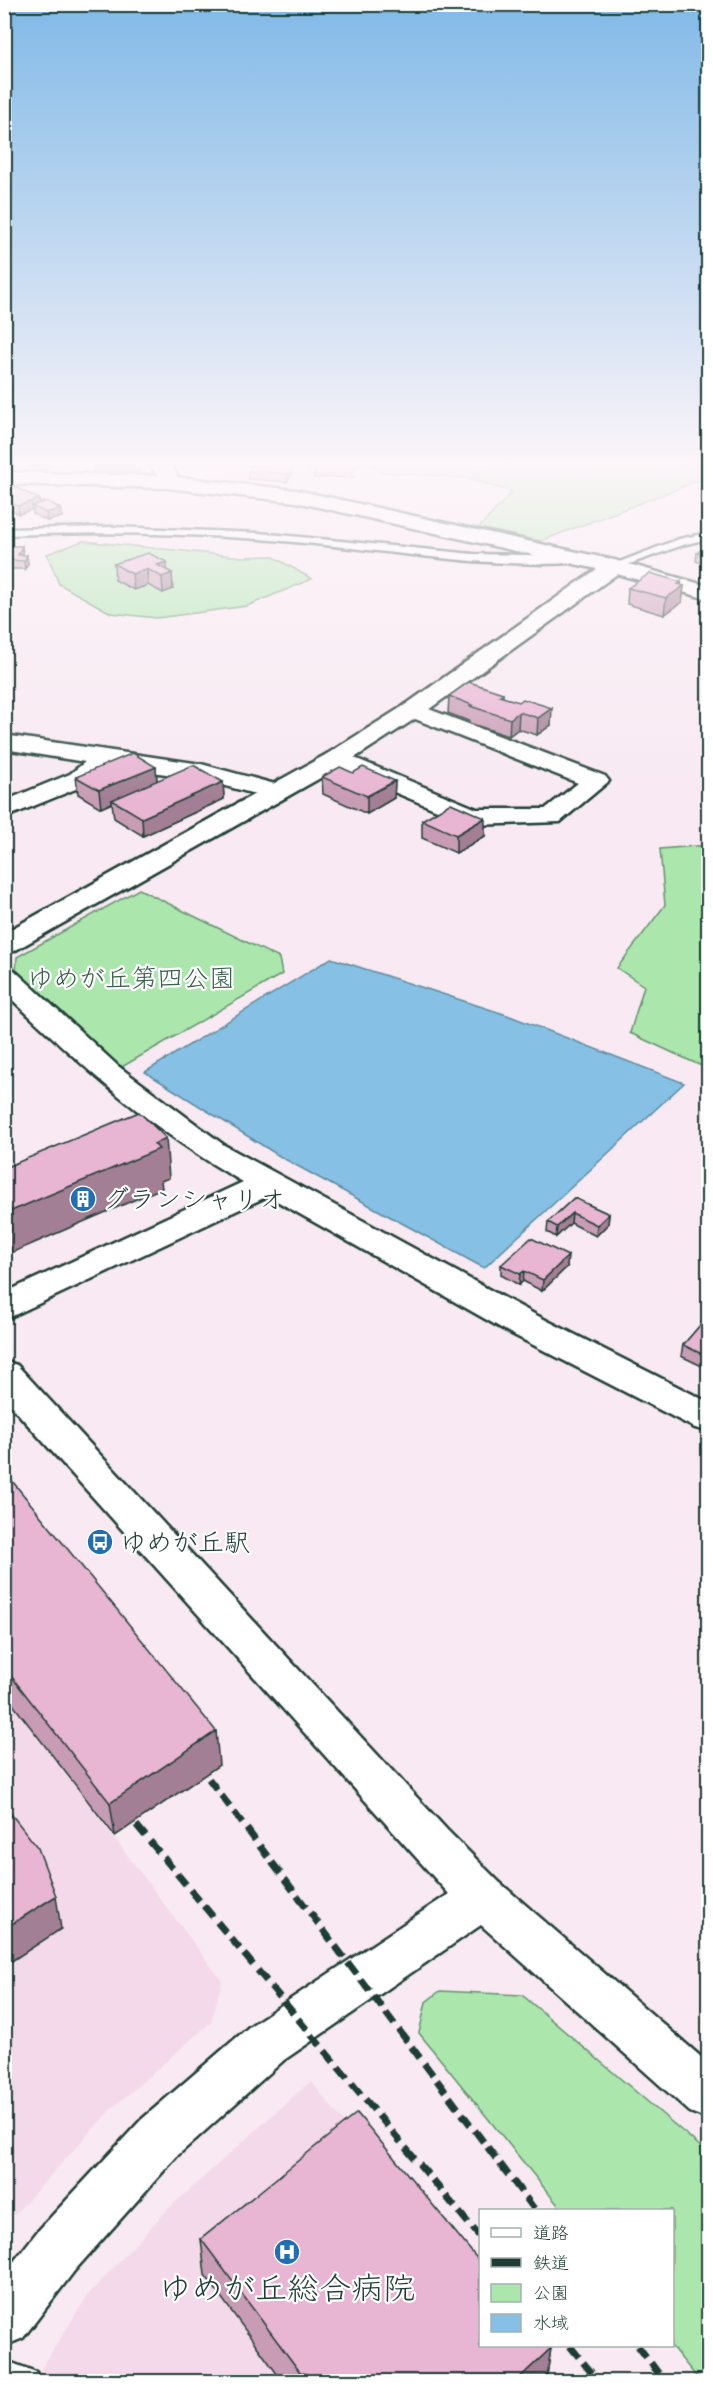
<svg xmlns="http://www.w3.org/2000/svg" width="713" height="2386" font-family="Caveat,'Klee One',sans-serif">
<rect width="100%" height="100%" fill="#f8e9f2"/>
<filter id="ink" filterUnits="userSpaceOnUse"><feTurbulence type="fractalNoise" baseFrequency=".0167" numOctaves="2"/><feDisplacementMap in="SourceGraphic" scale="12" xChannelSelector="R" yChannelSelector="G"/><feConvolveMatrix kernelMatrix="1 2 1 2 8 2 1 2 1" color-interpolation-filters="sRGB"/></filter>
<g filter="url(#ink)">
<path fill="#f3d9e9" d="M5,1693l217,288 -11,41 -101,88 -105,115z
M311,2081l169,214v51h40l29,35 -516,1 55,-87 79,-85z"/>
<path fill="#abe7ad" stroke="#659270" stroke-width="1.5" d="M371,465h337v12l-167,64 -62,-13 33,-36 -45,-14 -85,-6z
M83,541l160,16 29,-1 40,23 -65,27 -90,12 -46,-5 -52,-29 -12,-30z
M708,845v224l-78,-36 14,-47 -27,-18 48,-63 -5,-56z
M139,889l140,69 3,16 -162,94 -104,-96 1,-15z
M440,1991l82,4 186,158v228h-8l-29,-35 1,-136h-110l-143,-177 7,-31z"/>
<path fill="#86c1e5" stroke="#5d8c9e" stroke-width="1.5" d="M331,958l176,57 177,68 -200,185 -203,-111 -136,-85z"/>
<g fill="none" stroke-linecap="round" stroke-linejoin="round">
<g stroke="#1f3d34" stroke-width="5">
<path id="lane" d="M113,527l146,6 214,21 106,2 5,3c-11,9 -93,3 -112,2 -71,-6 -142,-17 -213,-22 -85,-6 -170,-7 -255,-4v-6z
M708,533v6l-22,5 -68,24 -9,-2 70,-27z
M4,2360l32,12 4,10h-36z"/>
</g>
<g stroke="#1f3d34" stroke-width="5">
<path id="street" d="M150,465h20l7,9 -3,12h-14l-3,-11z
M413,703l192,73 4,5 -49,41 -87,3 -146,-61 -3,-5 3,-5 9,-2 9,2 132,55h68l33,-26 -173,-68 -4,-5 4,-5z
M4,735l197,29 85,23 4,5 -4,5 -9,3 -77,-21 -89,-13 -23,18 -84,34v-17l66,-27 15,-12 -81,-13z
M4,967l10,3 104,96 106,79 312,170 172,87v29l-13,-3 -185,-95 -242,-137 -264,124v-27l239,-111c-91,-51 -163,-118 -239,-190z"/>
</g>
<g stroke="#1f3d34" stroke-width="5">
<path id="secondary" d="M4,472l163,4 129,14 318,70 94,26v13l-91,-25 -196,141 -76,49 -331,187 -10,2v-20l323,-179 78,-49 192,-136 -301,-67 -129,-14 -163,-4z
M4,1361l13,4 430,465 52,52 209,181v56l-18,-7 -209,-187 -197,135 -107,96 -102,114 -52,68 -19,8v-72l33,-42 104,-112 109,-94 199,-132 -445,-496z"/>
</g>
<use href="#lane" fill="#fff" fill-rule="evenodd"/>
<use href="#street" fill="#fff" fill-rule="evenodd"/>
<use href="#secondary" fill="#fff" fill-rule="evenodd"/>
<path stroke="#1f3d34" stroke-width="7" stroke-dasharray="14 7" stroke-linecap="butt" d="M196,1762l339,448
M123,1809l357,428
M570,2346l29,36
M638,2346l27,36"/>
</g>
<path fill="#c89cb5" stroke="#1f3d34" stroke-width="1.5" d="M30,465h22l-7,5 -15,-3z
M93,465h49l-3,7 -46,-2z
M309,465h50v2h-5v10l-40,1v-8h-5z
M292,466v8l-5,8 -39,-3v-8z
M4,489l35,10 1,5 22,13 -15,4 -14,-7v-5l-14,5 -15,-7z
M708,545v20l-12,-4 1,-8z
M4,546l19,9 5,8 -3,6h-21z
M114,564l53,7 5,2 1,16 -10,4 -15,-8 -14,5 -19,-10z
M681,582v3l3,1 -2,16 -18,13 -37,-11 1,-16z
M503,693v4l48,28 -14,10 -19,-6 -9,7 -40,-13v-2l-21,-8 1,-17z
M156,767l1,14 66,1 1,17 -81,37 -29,-18 -2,-15 -11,5 -23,-14 -2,-17z
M353,773l42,8 -1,17 -27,16 -44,-20 -1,-17z
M422,820l63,16 -29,17 -34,-15z
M574,1198l35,16 -1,10 -12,12 -25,-13 -15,14 -9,-5 1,-10z
M501,1265l66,2 -25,24 -19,-10 -4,4 -18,-10z
M708,1316v49l-2,3 -25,-12 2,-11z
M4,1471l215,294 -104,71 -111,-143z
M201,2239l350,109 -5,34h-263l-78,-107z"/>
<path fill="#a27f94" stroke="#1f3d34" stroke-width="1.5" d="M45,465h7l-7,5z
M292,466v8l-5,8v-8z
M39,499l1,8 -8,-1 1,3 -14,5 -1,-8z
M61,509l1,8 -15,4 -1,-8z
M22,546l1,8 -5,1z
M27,555l1,8 -3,6 -1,-8z
M167,562v13l5,-2 1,16 -10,4 -1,-16 -5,-12z
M147,569l1,16 -14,5 -2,-16z
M681,582v6l3,-2 -2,16 -18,13 2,-17z
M552,708l-1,17 -14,10 1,-17z
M519,712l-1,17 -9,7 1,-17z
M156,767l1,17 -45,16v3l-11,5 -2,-18z
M395,781l-1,17 -27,16v-18z
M223,782l1,17 -81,37 -1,-18z
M485,818v18l-29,17v-18z
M7,1007l3,26 -6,2v-27z
M166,1138l3,40 -8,3 1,7 -158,68v-42z
M572,1213l-1,10 -15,14 1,-10z
M609,1214l-1,10 -12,12 1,-11z
M568,1256l-1,11 -25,24 1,-11z
M524,1271l-1,10 -4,4 1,-11z
M216,1731l3,34 -104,71 -5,-33z
M56,1896l5,33 -57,37v-37z
M551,2348l-5,34h-31z"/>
<path fill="#e8b5d3" stroke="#1f3d34" stroke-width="1.5" d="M251,465h30l11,1 -5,8 -39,-3z
M13,486l26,13 -21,7 -14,-7v-10z
M47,501l14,8 -15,4 -14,-7z
M708,545v11l-11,-3z
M4,546h18l-4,9h9l-3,6 -20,-1z
M148,553l19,9 -10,3 15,8 -10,4 -15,-8 -15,5 -18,-10z
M650,573l31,9 -3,2 6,2 -18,12 -38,-10z
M469,682l34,11 -4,3 20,6 4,-3 29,9 -14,10 -19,-6 -9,7 -40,-13 2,-1 -23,-9z
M133,753l23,14 -57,23 -23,-13z
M193,765l30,17 -81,36 -30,-18z
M340,767l13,6 10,-6 32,14 -28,15 -45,-19z
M451,803l34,15 -29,17 -34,-15z
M139,1112l27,26 -12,6 5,5 -155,65v-46z
M574,1198l35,16 -12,11 -25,-12 -15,14 -9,-5z
M531,1238l37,18 -25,24 -19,-9 -4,3 -19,-9z
M708,1316v41l-25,-12z
M4,1471l212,260 -106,72 -106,-136z
M4,1805l34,43 18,48 -52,33z
M357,2113l123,149v84h70l1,2 -36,34h-182l-33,-10 -99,-133z"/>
</g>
<linearGradient id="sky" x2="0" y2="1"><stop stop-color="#81b9e7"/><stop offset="0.58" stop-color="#fcf5f9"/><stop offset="1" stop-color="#fcf5f9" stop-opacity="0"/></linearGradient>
<rect width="713" height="799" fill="url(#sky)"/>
<defs>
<g id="building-disc" transform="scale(1.35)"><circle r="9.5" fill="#1f6fb2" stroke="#fff"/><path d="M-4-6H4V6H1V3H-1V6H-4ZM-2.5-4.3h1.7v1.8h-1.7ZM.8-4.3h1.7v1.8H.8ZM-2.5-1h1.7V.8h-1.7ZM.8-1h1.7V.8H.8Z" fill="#fff"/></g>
<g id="bus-disc" transform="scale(1.35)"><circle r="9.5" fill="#1f6fb2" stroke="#fff"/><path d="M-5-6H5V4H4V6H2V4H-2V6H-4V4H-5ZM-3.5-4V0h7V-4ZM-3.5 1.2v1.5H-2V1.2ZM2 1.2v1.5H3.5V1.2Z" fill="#fff"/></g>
<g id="hospital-disc" transform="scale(1.35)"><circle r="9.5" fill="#1f6fb2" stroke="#fff"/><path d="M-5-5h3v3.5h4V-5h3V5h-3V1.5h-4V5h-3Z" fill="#fff"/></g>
</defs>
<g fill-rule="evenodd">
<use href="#building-disc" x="83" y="1199"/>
<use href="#bus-disc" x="100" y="1542"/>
<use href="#hospital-disc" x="287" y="2252"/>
</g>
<g text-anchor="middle" stroke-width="4.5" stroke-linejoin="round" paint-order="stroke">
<g font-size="26" fill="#3b5f4c" stroke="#fff">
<text x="131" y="987">ゆめが丘第四公園</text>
</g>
<g font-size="26" fill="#1f3d34" stroke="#fff" text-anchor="start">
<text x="103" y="1208">グランシャリオ</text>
<text x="120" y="1551">ゆめが丘駅</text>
</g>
<g font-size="32" fill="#1f3d34" stroke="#fff">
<text x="287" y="2299">ゆめが丘総合病院</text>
</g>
</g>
<rect width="713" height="2386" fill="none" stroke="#fff" stroke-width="24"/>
<rect x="12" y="12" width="689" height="2362" fill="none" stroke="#1f3d34" stroke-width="2" filter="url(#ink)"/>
<rect x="479" y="2209" width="195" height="138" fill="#ffffff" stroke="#a5b1ae" stroke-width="1.5"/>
<rect x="491" y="2228" width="30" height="9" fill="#ffffff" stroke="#a5b1ae" stroke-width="1.5"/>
<text x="533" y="2239" font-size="18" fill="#1f3d34">道路</text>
<rect x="491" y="2258" width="30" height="9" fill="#1f3d34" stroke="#a5b1ae" stroke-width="1.5"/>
<text x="533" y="2269" font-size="18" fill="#1f3d34">鉄道</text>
<rect x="491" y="2284" width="30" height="18" fill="#abe7ad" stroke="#a5b1ae" stroke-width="1.5"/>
<text x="533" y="2299" font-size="18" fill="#1f3d34">公園</text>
<rect x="491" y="2314" width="30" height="18" fill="#86c1e5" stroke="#a5b1ae" stroke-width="1.5"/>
<text x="533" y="2329" font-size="18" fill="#1f3d34">水域</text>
</svg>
